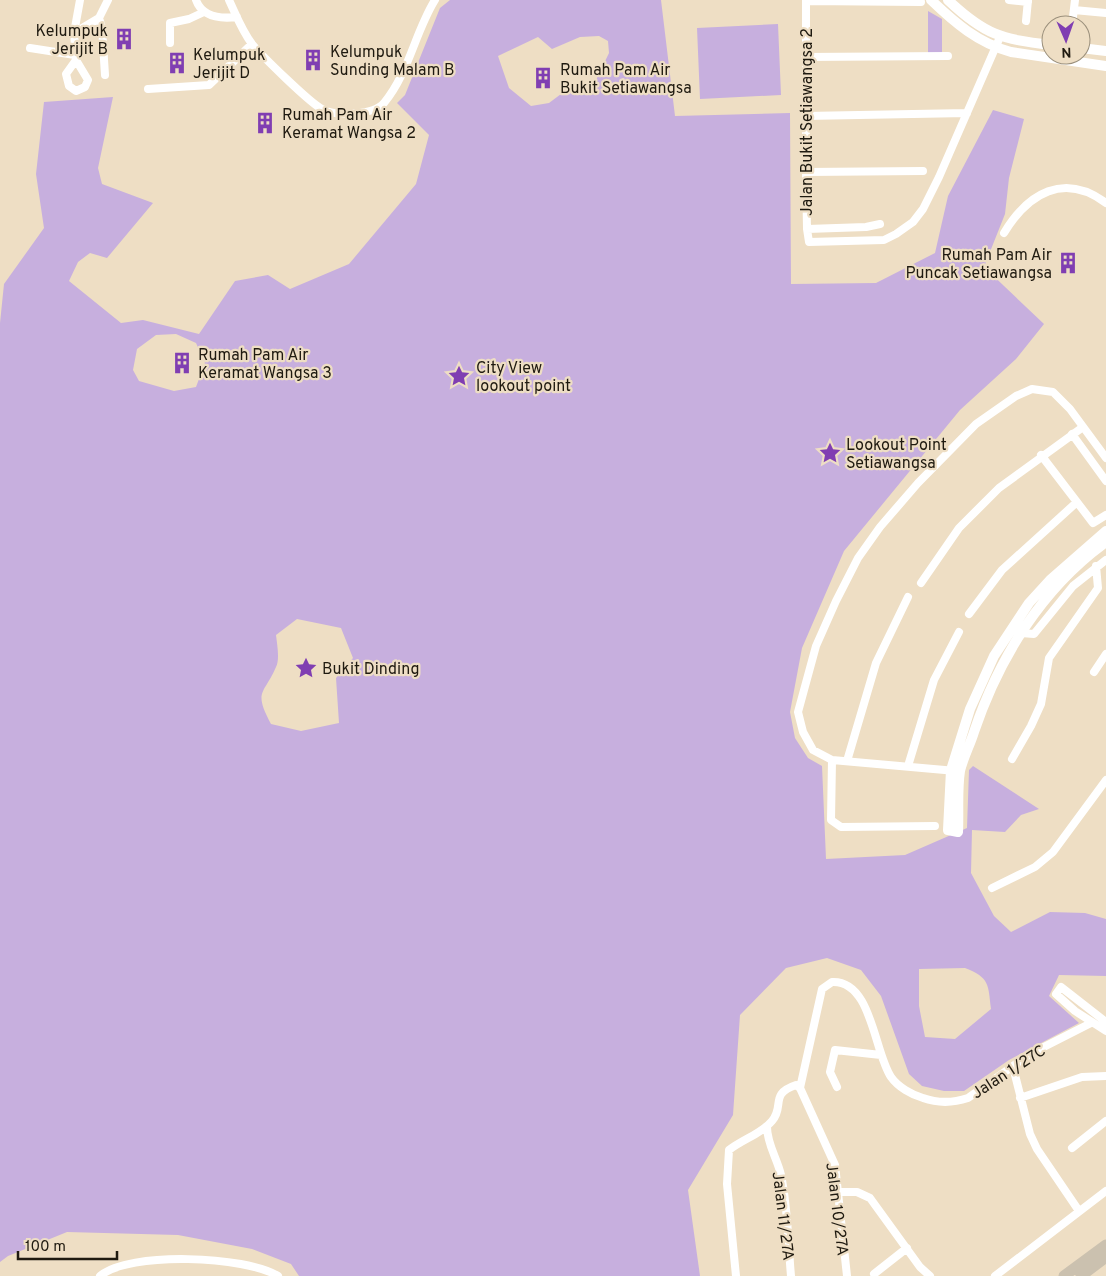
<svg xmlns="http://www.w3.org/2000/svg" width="1106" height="1276" font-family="Overpass,sans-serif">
<rect width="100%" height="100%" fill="#eedec4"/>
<path fill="#c7afde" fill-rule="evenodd" d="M450,0h211l14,116 115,-3 1,171 85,-1 59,-30 13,-57 45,-86 31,9 -15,59 -4,36 -21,53 60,57 -28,35 -56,51 -116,141 -42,97 -12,64 5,26 13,20 14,8 4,93 79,-4 62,-27 2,-58 4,-4 66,43 -18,6 -16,17 -33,-2 -1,43 23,43 17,16 39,-20 35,1 21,6v57l-47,-1 -10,21 30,27 -70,37 -45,31h-20l-22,-5 -13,-12 -28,-78 -20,-26 -34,-12 -41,10 -46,47 -7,100 -45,75 12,86h-401l-8,-12 -39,-15 -74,-14 -111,-3 -59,24 -8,6v-939l4,-39 40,-56 -8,-54 8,-72 69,-5 -15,71 4,16 51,19 -46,55 -17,-5 -12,9 -9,19 52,42 22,-3 56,14 36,-53 33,-6 22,14 59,-25 67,-80 13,-49 -32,-32 8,-8 35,-87zM599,36l9,5 1,12 -15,31 -12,5 -13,-1 -20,15 -18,3 -22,-18 -11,-32 40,-19 14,12 28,-12zM176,334l20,9 9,20 -9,24 -22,4 -35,-10 -6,-11 4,-21 19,-14zM297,619l44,9 12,30 -17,20 3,45 -38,8 -30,-7c-18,-34 -7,-29 5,-57 4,-8 1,-23 0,-32zM965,968c25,10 23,16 26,41l-36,30 -30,-2 -6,-31v-37z
M928,11l14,8v37l-14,1z
M778,24l3,71 -81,4 -3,-71z"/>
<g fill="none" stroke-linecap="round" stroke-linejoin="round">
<path stroke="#fff" stroke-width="8" d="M196,0c6,17 24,19 41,17
M229,0c7,15 13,31 23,44 10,12 58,59 70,65 14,8 52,6 62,-6 25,-30 31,-71 51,-103
M806,0v172l1,57 2,13 75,-2 12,-6 17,-12 10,-13 16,-32 61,-140
M1009,0l19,2
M806,1l115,1
M1074,10l32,3
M99,18l3,10 3,47
M1026,21l2,-21
M1072,25l3,-25
M74,33l25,-15 9,-18
M170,43v-20l19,-4 15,-7
M30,48l45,7
M805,57l143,-1
M76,60l-10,14 3,12 7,5 9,-4 3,-7 -12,-20 -2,-27 6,-33
M148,89l61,-4 43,-41
M805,116l162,-3
M806,172l117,-1
M807,229l59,-2 14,-3
M1004,233c24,-40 60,-61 102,-30
M1072,434l34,47
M1041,455l52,68 13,-8
M921,583l38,-55 40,-40 84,-61
M969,614l33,-44 75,-68
M1021,633l13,1 39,-48 33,-26
M1094,672l12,-18
M1012,759l19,-33 10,-22 8,-46 49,-70 -2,-22
M832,760l-1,60 10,7 94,-1
M847,761l29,-98 32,-66
M908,766l26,-86 25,-48
M956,771l-124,-11 -19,-10 -10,-18 -5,-20 18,-66 20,-45 22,-43 22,-31 38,-44 58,-59 40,-28 16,-7 21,3 17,17 36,49
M992,888l43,-21 18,-15 53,-72
M1106,1022l-45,-35 -5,7 19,17 31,20
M1013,1067l17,67 7,15 42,62
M837,1087l-7,-15 5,-22 46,5
M800,1088l22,-99 10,-7c40,-2 42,70 59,95 7,10 21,18 32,21 14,5 30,5 45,0l62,-44 61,-31
M800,1088l35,77 12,111
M1020,1098l62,-21 24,-1
M767,1127c0,17 10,31 14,48 7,33 7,68 10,101
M1072,1148l34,-27
M839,1192h18l13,6 50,69 10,9
M874,1274l33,-26
M100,1276c29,-25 146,-20 178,0
M736,1276l-9,-92 2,-34c14,-11 32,-16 43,-29 13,-15 -3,-27 24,-36l4,3
M995,1276l111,-85"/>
<path stroke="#fff" stroke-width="10" d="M931,0c24,23 47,43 80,52l95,14
M948,0c37,35 53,39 103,45
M1081,48l25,3
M1106,531l-56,49 -21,23 -35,53 -24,53 -19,61 -3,60 10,2c1,-20 -1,-42 2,-61 3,-13 10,-26 14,-39 25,-74 68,-144 132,-190"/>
<path stroke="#cbc1af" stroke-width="11" d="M1064,1276l42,-31
M1081,1276l25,-19"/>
</g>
<defs>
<g id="building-bare" transform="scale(1.725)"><path d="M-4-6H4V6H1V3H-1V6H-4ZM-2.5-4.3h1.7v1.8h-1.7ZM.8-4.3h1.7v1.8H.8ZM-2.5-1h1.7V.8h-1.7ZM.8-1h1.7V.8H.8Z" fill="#803eb2" stroke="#eedec4" stroke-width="2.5" paint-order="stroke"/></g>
<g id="sight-bare" transform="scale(1.725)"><path d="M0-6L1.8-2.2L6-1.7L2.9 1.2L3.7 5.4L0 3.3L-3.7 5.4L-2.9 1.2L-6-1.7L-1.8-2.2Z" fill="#803eb2" stroke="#eedec4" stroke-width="2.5" paint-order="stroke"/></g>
</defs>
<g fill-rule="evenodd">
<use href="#building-bare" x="124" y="39"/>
<use href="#building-bare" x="313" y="60"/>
<use href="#building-bare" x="177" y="63"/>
<use href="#building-bare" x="543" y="78"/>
<use href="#building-bare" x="265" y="123"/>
<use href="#building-bare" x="1068" y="263"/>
<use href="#building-bare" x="182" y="363"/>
<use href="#sight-bare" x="459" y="376"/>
<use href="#sight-bare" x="830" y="453"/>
<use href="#sight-bare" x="306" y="668"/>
</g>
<g text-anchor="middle" stroke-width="4.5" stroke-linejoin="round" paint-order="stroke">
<g font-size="16" fill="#1f1a10" stroke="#eedec4" text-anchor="start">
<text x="108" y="36" text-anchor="end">Kelumpuk<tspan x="108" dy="18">Jerijit B</tspan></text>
<text x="330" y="57">Kelumpuk<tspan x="330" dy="18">Sunding Malam B</tspan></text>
<text x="193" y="60">Kelumpuk<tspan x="193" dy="18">Jerijit D</tspan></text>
<text x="560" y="75">Rumah Pam Air<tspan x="560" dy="18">Bukit Setiawangsa</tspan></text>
<text x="282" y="120">Rumah Pam Air<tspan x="282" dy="18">Keramat Wangsa 2</tspan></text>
<text x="1052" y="260" text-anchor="end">Rumah Pam Air<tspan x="1052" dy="18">Puncak Setiawangsa</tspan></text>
<text x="198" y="360">Rumah Pam Air<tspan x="198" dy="18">Keramat Wangsa 3</tspan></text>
<text x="476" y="373">City View<tspan x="476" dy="18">lookout point</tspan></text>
<text x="846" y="450">Lookout Point<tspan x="846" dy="18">Setiawangsa</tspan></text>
<text x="322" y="674">Bukit Dinding</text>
</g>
<g font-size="16" fill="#1f1a10" stroke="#eedec4">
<text transform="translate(806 122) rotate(-90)" y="6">Jalan Bukit Setiawangsa 2</text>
<text transform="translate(1008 1071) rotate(-33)" y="6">Jalan 1/27C</text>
<text transform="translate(838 1209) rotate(83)" y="6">Jalan 10/27A</text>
<text transform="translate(784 1216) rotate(83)" y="6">Jalan 11/27A</text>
</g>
</g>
<g transform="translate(1066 40) rotate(178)"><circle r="24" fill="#eedec4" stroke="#9b907c"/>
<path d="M0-4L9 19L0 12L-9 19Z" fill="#803eb2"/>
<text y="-8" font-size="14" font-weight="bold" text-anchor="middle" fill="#1f1a10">N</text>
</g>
<path d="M18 1251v8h99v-8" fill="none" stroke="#1f1a10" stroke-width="2.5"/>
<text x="25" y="1251" font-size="15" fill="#1f1a10" stroke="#eedec4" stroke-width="4" paint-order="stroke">100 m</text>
</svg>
